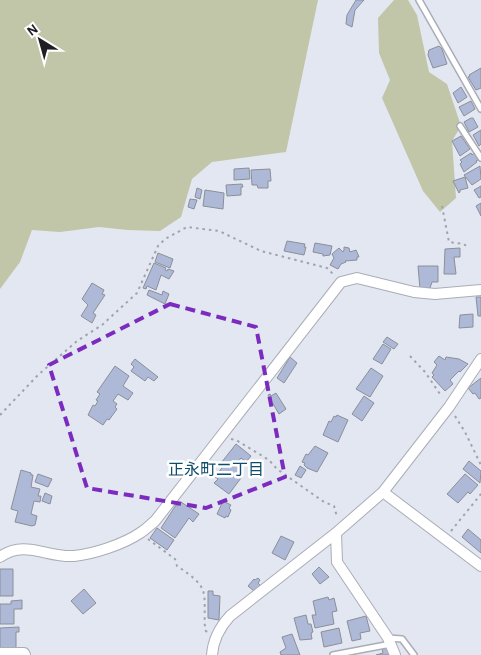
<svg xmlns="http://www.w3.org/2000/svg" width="481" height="655" font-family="'Alegreya Sans','Noto Sans JP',sans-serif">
<rect width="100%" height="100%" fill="#e3e7f1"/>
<path fill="#c0c6a7" d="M0,0h318l-32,152 -74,10 -20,17 -11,38 -21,14 -32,-1 -29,-3 -39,5 -28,-2 -12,32 -20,27z
M394,0h14l9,15 12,57 18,12 14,42 -9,15 4,57 -16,14 -17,-21 -41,-93 8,-18 -11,-27 -1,-35z"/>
<path fill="#aeb9d8" stroke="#8b8f98" d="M356,0h8l-9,10 -3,17 -6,-3 1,-9z
M439,46l3,3 5,15 -14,4 -5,-13 1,-5z
M481,68v20l-5,2 -8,-13 2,-1 -1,-1z
M461,87l6,10 -9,6 -5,-10z
M471,101l4,8 -11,7 -5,-9z
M471,118h2l5,9 -9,5 -5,-10z
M481,130v14l-2,2 -6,-11z
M461,136l9,13 -10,7 -8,-15z
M471,153l1,2 2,-2 4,7 -2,1 1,1 -13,10 -4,-8 2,-2 -2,-2z
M480,166l1,13 -9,6 -8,-10z
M249,168l1,11 -16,1v-11z
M270,169l1,12h-3v7h-10l-1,-3h-5l-1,-15z
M465,177l3,11 -8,2v2l-1,1 -6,-12z
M242,184l1,3h-2v8l-14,1 -1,-11z
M481,186v11l-2,1 -5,-8z
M197,188l5,2 -2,9 -5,-2z
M205,190l19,3 -1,16 -20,-3z
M190,199l7,1 -3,9 -6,-2z
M481,203v13l-5,-10z
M287,241l18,3 -1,3h2l-2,8 -20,-4z
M315,243l17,3 -2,9 -7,1v-2l-10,-2z
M344,247l5,1 1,4 6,-2 3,7h-2v3l-12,1 1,1 -5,2 -3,5 -8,-4 4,-7 -2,-4 7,-6 4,4 1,-2z
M460,248v9h-6l2,17h-12l1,-25z
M158,253l15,6 -3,9 -15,-6z
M154,263l12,5 -1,2 2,1 1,-2 6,2 -5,8 -8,-4 -5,15 -9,-4 -1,3 -3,-1z
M418,266h20v16h-6l-2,6 -10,1z
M92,283l12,7 -2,4 3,1 -12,18 3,2 -4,8 -11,-7 7,-11 -6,-6z
M149,290l13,5 1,-4 6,3 -4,10 -18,-9z
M476,297h5v19h-3z
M473,314v13l-14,1 1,-13z
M387,337l11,7 -4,5 -11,-7z
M383,344l8,5 -9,15 -9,-5z
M439,356l6,4 1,-3 13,2 9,5 -8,8 -1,-1 -9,9 3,4 -8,7 -13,-14 2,-2 -2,-2 5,-8 -3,-3z
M290,357l7,6 -13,20 -7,-5z
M135,359l23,18 -4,4 -6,-4 -3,4 -14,-10 3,-4 -3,-3z
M115,366l14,10 -6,10 10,7 -5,7 -10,-6 -5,7 4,3 -2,3 2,2 -8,11 -2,-1 -4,6 -15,-10 5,-10 2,1 3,-5 -2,-1 4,-6 -3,-2z
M371,368l12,8 -13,21 -14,-8z
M481,378v20l-2,1 -4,-6 -2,1 -5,-6z
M276,393l10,16 -7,5 -11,-19 2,-1 1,2z
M364,396l10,7 -12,18 -10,-7z
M337,415l11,5 -10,22 -15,-7 6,-14 2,1 3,-6 2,1z
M236,444l15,12 -5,6 -5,-4 -5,6 7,8 -3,4 1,2 -12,16 -15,-11 4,-4 -3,-2 9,-12 -3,-2z
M315,446l13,7 -11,19 -10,-4 -3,-3 1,-2 -3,-1 4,-8 2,1z
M469,461l12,10 -1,12 -17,-14z
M300,466l6,4 -5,8 -6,-3z
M21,470l10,3v2h2l-2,12 9,2 -2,7h3l-1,6 -6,-1 -3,13 6,2 -2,9 -3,1 -17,-4 3,-11 -7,-2z
M38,474l14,5 -4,8 -13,-5z
M465,474l13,11 -8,9 -2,-2 -10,11 -11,-9z
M45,493l7,3 -2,8 -8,-3z
M223,501l8,4 -2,3 2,2 -3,7 -2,-1 -1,2 -8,-4z
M181,502l18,12 -6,8 -4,-4 -14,20 -14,-10 15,-23 2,1z
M157,528l17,12 -7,10 -17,-12z
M468,529l13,11v13l-19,-16z
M281,536l13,6 -9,18 -13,-7z
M319,567l10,10 -9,7 -8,-10z
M0,569h13v27h-13z
M258,578l2,2 -2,3 2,2 -6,6 -6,-5 6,-7 1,1z
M84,589l12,14 -13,11 -12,-13z
M208,591h5v4l7,1 -1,24 -11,-2z
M328,597l1,3 5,-2 3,13 -5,1 2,12 -19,4 -3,-13h4l-3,-14z
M22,600v9h-8v15h-14v-20h11v-3z
M306,615l2,9h3l2,8 -2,1 1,6 -12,1 -6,-22z
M366,616l4,15 -10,2 1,6 -9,2 -5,-20z
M19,627v5h-3v18h-16v-22z
M339,628l3,15 -18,4 -3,-15z
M292,634l8,21h-19l-1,-3 6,-4 -4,-11z
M388,647l3,8h-15l7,-2 -1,-4z"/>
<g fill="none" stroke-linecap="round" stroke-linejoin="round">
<g stroke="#aaadb6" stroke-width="8">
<path id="service" d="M419,0l62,109
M460,126l21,32
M388,638l14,1 12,16
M333,655l58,-11"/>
</g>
<g stroke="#aaadb6" stroke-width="12">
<path id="minor" d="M383,492l98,74
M336,533l1,29 51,76 7,17
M0,557c25,-18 47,1 74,-1 20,-2 50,-12 66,-23 5,-3 10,-8 15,-12l186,-239 16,-4 57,14 21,2 46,-4
M0,653h24l1,2
M212,655c1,-15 8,-28 18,-39l106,-83 47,-41 66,-85 32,-48"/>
</g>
<path stroke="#a0a3ab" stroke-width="2" stroke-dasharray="2.5 4" stroke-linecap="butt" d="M442,206l7,36 15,2 2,2
M410,356l15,16 17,25
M0,415l38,-40 39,-34 25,-16 35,-32 21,-47 7,-7 22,-12 32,4 42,20 66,17 7,7
M455,416l10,16 16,33
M231,439l5,1 33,20 8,9 47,33 10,4 3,11
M451,531l30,-37
M148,539l27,20 2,7c35,23 26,25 28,64l2,2"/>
<use href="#service" stroke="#fff" stroke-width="5"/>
<use href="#minor" stroke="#fff" stroke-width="10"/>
</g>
<path fill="none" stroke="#7b2cbf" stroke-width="4" stroke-dasharray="10 6" stroke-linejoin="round" d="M170,304l86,23 29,150 -79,31 -119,-20 -38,-123z"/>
<g text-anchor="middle" stroke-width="5" stroke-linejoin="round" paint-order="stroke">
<g font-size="16" fill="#0e4c6c" stroke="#fff">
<text x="216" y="475">正永町二丁目</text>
</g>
</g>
<g transform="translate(40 40) rotate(323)" stroke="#ffffff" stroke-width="4" paint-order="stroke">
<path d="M0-4L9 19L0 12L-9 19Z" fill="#1e1f22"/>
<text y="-8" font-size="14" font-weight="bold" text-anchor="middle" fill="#1e1f22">N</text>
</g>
</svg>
